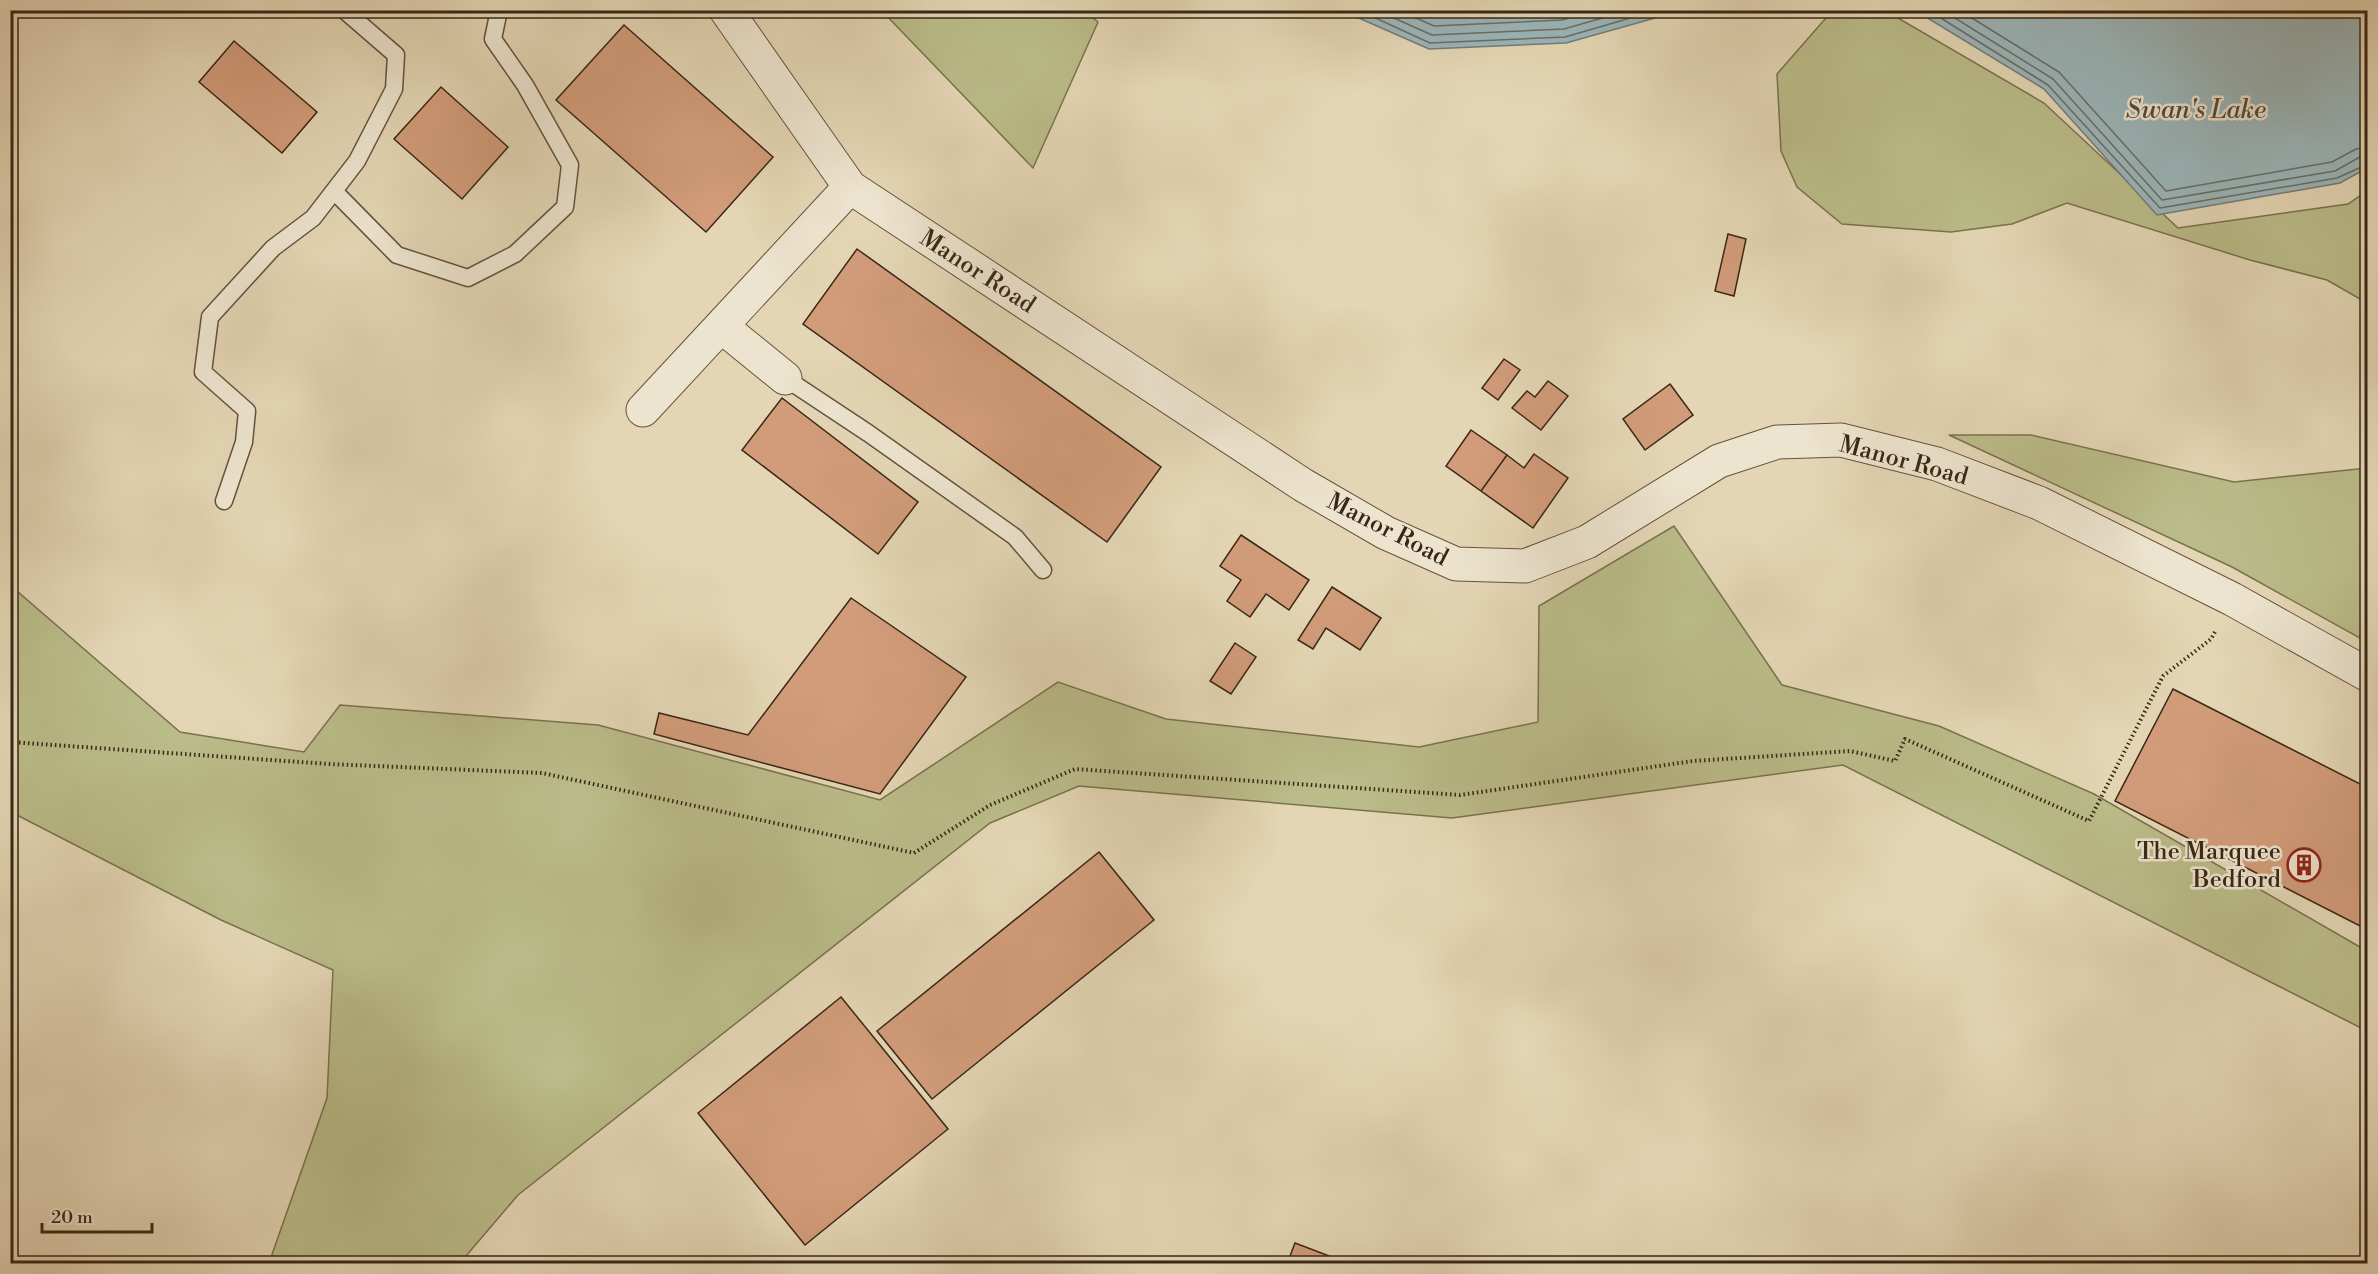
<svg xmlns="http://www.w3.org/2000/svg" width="2378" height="1274" font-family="'Libre Bodoni',serif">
<rect width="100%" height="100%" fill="#e4d6b5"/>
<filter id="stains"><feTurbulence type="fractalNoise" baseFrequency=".00333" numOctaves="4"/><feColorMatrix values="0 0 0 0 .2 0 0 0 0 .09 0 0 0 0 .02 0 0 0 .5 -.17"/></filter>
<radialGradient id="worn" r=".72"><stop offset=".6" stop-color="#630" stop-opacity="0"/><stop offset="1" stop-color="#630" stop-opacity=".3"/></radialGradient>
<path fill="#babc89" stroke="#7a724f" stroke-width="1.5" d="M882,11h202l14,11 -65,146z
M1832,11h54l158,92 134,125 170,-24 19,-13v112l-40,-23 -77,-20 -183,-57 -55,21 -61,8 -109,-8 -45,-37 -16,-36 -4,-77z
M1949,435h82l203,47 133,-14v174l-135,-75z
M1674,526l108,159 157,41 155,68 273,157v80l-524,-266 -391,53 -373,-32 -89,37 -472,372 -58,68h-191l58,-165 6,-128 -112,-50 -210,-108v-226l169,146 124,20 36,-47 258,20 282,75 178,-118 108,37 253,28 119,-25 1,-116z"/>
<path fill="#9bb6ba" stroke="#747d78" stroke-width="1.5" d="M1343,11h337l-114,32 -137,6z
M1916,11h451v157l-27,15 -183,32 -113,-126z"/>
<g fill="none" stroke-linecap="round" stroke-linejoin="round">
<path stroke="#6a6e68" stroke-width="1.5" d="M1358,10l72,33 135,-6 93,-27
M1376,10l56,25 132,-6 66,-19
M1398,10l36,16 128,-6 35,-10
M1928,10l120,75 112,123 177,-30 31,-14
M1942,10l111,69 109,121 173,-29 25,-14 8,-1
M1959,10l100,62 107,119 166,-29 24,-13 12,-2"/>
</g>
<path fill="#d29c7a" stroke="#392715" stroke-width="1.5" d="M624,25l149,132 -67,75 -150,-132z
M234,41l83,71 -35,41 -83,-71z
M441,87l67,60 -46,52 -68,-60z
M1728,234l18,5 -12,57 -19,-5z
M857,249l304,218 -54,75 -304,-218z
M1504,359l16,11 -22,30 -16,-12z
M1548,381l20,15 -27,34 -29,-22 15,-17 8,6z
M1670,384l23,31 -48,35 -22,-31z
M782,398l136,104 -40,52 -136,-104z
M1471,430l36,25 -26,36 -35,-25z
M1534,454l34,24 -35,50 -52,-37 26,-36 17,13z
M1241,535l68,45 -20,30 -23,-16 -16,23 -23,-16 14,-21 -21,-14z
M1332,587l49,31 -21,32 -34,-22 -13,21 -15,-9z
M851,598l115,79 -86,117 -226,-60 5,-21 89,22z
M1235,643l21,14 -25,37 -21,-13z
M2173,689l195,99v142l-253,-129z
M1099,852l55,68 -222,179 -55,-68z
M841,997l107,132 -143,116 -107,-132z
M1295,1243l55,21h-63z"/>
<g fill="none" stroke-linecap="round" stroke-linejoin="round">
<g stroke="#64533d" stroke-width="19">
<path id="service" d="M334,191l63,64 71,23 47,-24 50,-47 5,-42 -45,-80 -32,-46 6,-29
M785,378l83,55 147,104 28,33
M224,501l20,-59 3,-31 -44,-39 7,-55 63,-69 40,-30 44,-57 37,-72 2,-34 -52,-45"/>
</g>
<g stroke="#64533d" stroke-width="35">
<path id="minor" d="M726,10l124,177 453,298 83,48 70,31 69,2 62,-24 132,-81 58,-19 64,-2 96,24 102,39 193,96 136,76
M721,326l64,52
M643,410l207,-223"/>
</g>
<path stroke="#392715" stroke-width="4" stroke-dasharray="1.5 3" stroke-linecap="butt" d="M10,742l319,22 213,9 372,80 76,-48 85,-36 385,26 233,-34 157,-10 45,10 10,-22 184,82 74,-145 48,-37 5,-9"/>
<use href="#service" stroke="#ede4cf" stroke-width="16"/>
<use href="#minor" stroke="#ede4cf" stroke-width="33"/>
</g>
<defs>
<g id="building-ring" transform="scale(1.725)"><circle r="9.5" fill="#ede4cf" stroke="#8f2418" stroke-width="1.5"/><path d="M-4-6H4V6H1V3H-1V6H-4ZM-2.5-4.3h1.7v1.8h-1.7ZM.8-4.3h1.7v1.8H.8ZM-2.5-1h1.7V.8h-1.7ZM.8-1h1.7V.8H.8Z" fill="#8f2418"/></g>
</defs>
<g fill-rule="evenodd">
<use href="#building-ring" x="2304" y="865"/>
</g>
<g text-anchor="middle" stroke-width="5" stroke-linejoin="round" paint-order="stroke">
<g font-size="24" fill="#392715" stroke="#ede4cf">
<text transform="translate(978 271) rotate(33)" y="8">Manor Road</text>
<text transform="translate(1904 460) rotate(15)" y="8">Manor Road</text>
<text transform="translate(1388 529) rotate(27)" y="8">Manor Road</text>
</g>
<g font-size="24" fill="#392715" stroke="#ede4cf" text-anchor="end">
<text x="2281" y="859">The Marquee<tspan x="2281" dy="28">Bedford</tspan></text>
</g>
<g font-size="26" font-style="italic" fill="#524b3e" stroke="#ede4cf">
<text x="2196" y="118">Swan's Lake</text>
</g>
</g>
<rect width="2378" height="1274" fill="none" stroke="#e4d6b5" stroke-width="36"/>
<rect x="12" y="12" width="2354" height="1250" fill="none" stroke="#392715" stroke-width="3"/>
<rect x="18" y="18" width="2342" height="1238" fill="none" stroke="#392715" stroke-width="1.5"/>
<path d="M42 1223v9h110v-9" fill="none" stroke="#392715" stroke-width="3"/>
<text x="51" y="1223" font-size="18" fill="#392715" stroke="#ede4cf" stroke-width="4.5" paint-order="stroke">20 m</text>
<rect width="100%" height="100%" filter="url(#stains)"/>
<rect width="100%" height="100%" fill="url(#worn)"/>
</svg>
